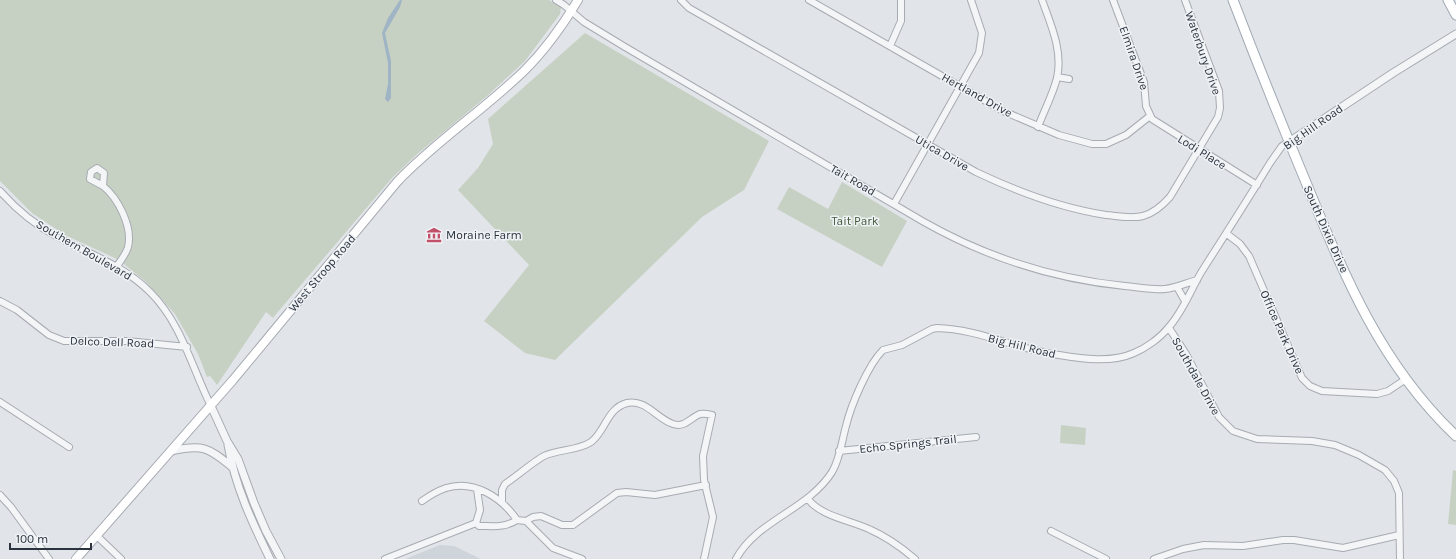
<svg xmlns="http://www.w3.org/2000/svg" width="1456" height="559" font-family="Karla,sans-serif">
<rect width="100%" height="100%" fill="#e1e4e8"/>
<path fill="#cfd4da" d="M440,545l14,1 27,13h-76z"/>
<path fill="#c7d1c3" d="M0,0h549l12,8 -1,6 -35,47 -38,35 -71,59 -24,23 -115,135 -4,5 -7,-6 -49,73 -7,-9 -3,1 -9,-23 -23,-40 -29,-32 -27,-22 -54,-25 -33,-22 -32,-32z
M585,33l184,108 -25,49 -42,27 -147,143 -30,-7 -41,-32 45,-56 -71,-75 20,-22 15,-24 -5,-25z
M842,182l65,39 -25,46 -105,-58 12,-22 39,22z
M1061,425l25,3 -1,17 -25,-2z
M1453,470l3,1v54l-8,-1z"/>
<path fill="#9fb4c5" d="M400,0h2l-2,7 -15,26 6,28v37l-3,4 -3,-3 3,-15v-21l-6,-30 6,-15z"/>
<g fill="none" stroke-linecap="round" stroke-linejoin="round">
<g stroke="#a7abb2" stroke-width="8">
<path id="minor" d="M556,0l8,5 20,17 41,25 299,175c62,35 130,57 201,64 13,1 27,4 40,3 11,-1 21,-6 32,-9
M681,0l8,8 287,164c42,20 84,36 130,43 12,1 25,4 37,1 11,-3 19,-10 27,-19l48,-80 2,-9 -1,-17 -34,-91
M809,0l194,111 56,24 33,9h14l20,-9 24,-19
M1113,0l31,82 2,24 6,13 105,66
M890,46l11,-25v-21
M1057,77l12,2
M1038,127c6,-16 15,-33 19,-49 6,-27 -6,-53 -15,-78
M97,168l7,5 -1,13 -13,-7 1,-7z
M103,186c15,12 30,41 25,61 -2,7 -7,13 -11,19
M0,191c16,18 35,34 56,45 33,18 67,29 94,56 32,32 41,74 61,114
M894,204l85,-151 3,-20 -11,-33
M1227,234l13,10 9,12 53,122 8,8 12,5 55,3 11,-3 18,-12
M1177,287l8,14
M0,301l17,9 32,25 15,6h63l60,6
M1169,328l17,26 33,63 14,14 24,8 55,2 23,4 24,10 26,15 9,11 5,12 1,66
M0,402l69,45
M839,451l137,-14
M0,495l11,12 38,52
M808,499c12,17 45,22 63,31 16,7 31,18 44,29
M422,501c7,-5 15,-10 24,-13 28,-9 56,10 71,32
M502,502v-12l3,-6c11,-7 29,-23 39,-28 14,-7 34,-5 47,-14 14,-10 16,-34 36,-39 19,-4 30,16 46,21 12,4 17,-6 27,-10 4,-1 8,0 12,1l-9,41 1,24 9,37 -9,42
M517,520l9,1 7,-4 8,-1 21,9h11l44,-32 9,-1 29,3 51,-10
M526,521l27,27 29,11
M476,523l3,3c15,0 25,2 38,-6
M1051,531l55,28
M97,536l24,23
M385,559l91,-36 4,-13 -3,-21
M736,559c21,-39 72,-49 96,-87 8,-13 10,-32 14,-46 5,-21 22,-61 37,-76l19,-5 30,-16 5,-1c42,1 81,22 122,27 23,4 53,8 75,-2 12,-5 26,-15 34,-25 15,-16 23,-39 34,-57 23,-36 46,-72 68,-108l12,-17 7,-4
M1154,559l29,-10 21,-4 39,1 40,-6h11l49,8 56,-13"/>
</g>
<g stroke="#a7abb2" stroke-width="9">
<path id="tertiary" d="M1289,142l104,-69 63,-39
M211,406l16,35 11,18 16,44 12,28 15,28
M228,445c7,41 24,77 42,114
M171,451c31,-7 37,-4 61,16"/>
</g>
<g stroke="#a7abb2" stroke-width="10">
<path id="secondary" d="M76,559l157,-179 164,-198c39,-41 87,-72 128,-112 20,-20 38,-45 53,-70"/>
</g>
<g stroke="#a1aab3" stroke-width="11">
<path id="primary" d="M1233,0c23,60 47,120 72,180 39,95 75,184 151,256
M1448,0l8,15"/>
</g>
<use href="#minor" stroke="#f3f5f7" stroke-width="6"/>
<use href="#tertiary" stroke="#f3f5f7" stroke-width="7"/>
<use href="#secondary" stroke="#fff" stroke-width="8"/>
<use href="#primary" stroke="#fff" stroke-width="9"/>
</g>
<defs>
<g id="museum-bare" transform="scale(1.2)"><path d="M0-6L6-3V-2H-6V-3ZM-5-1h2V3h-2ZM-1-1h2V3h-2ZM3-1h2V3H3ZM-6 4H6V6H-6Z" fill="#c3506a" stroke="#f0f3f6" stroke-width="2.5" paint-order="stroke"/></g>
</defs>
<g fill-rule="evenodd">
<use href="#museum-bare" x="434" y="235"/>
</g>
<g text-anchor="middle" stroke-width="3" stroke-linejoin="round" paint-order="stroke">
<g font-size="12" fill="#2b333f" stroke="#f0f3f6">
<text transform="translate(1203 53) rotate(71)" y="4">Waterbury Drive</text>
<text transform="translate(1134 58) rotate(71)" y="4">Elmira Drive</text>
<text transform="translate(977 95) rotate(29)" y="4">Hertland Drive</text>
<text transform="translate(1313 127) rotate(-35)" y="4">Big Hill Road</text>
<text transform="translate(1202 152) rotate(32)" y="4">Lodi Place</text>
<text transform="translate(942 153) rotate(30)" y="4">Utica Drive</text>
<text transform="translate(853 180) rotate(30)" y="4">Tait Road</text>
<text transform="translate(1326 229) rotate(66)" y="4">South Dixie Drive</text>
<text transform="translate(84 250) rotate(30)" y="4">Southern Boulevard</text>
<text transform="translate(322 273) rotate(-50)" y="4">West Stroop Road</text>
<text transform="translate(1282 332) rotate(66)" y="4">Office Park Drive</text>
<text transform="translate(112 342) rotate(2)" y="4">Delco Dell Road</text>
<text transform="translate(1022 346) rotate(14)" y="4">Big Hill Road</text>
<text transform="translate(1196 376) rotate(61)" y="4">Southdale Drive</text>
<text transform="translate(908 444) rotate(-6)" y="4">Echo Springs Trail</text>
</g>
<g font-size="12" fill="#415939" stroke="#f0f3f6">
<text x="855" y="225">Tait Park</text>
</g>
<g font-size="12" fill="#2b333f" stroke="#f0f3f6" text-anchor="start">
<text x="446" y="239">Moraine Farm</text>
</g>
</g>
<path d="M10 543v6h81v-6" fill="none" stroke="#2b333f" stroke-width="2"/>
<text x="16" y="543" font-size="12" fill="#2b333f" stroke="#f0f3f6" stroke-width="3" paint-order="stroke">100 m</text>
</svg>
